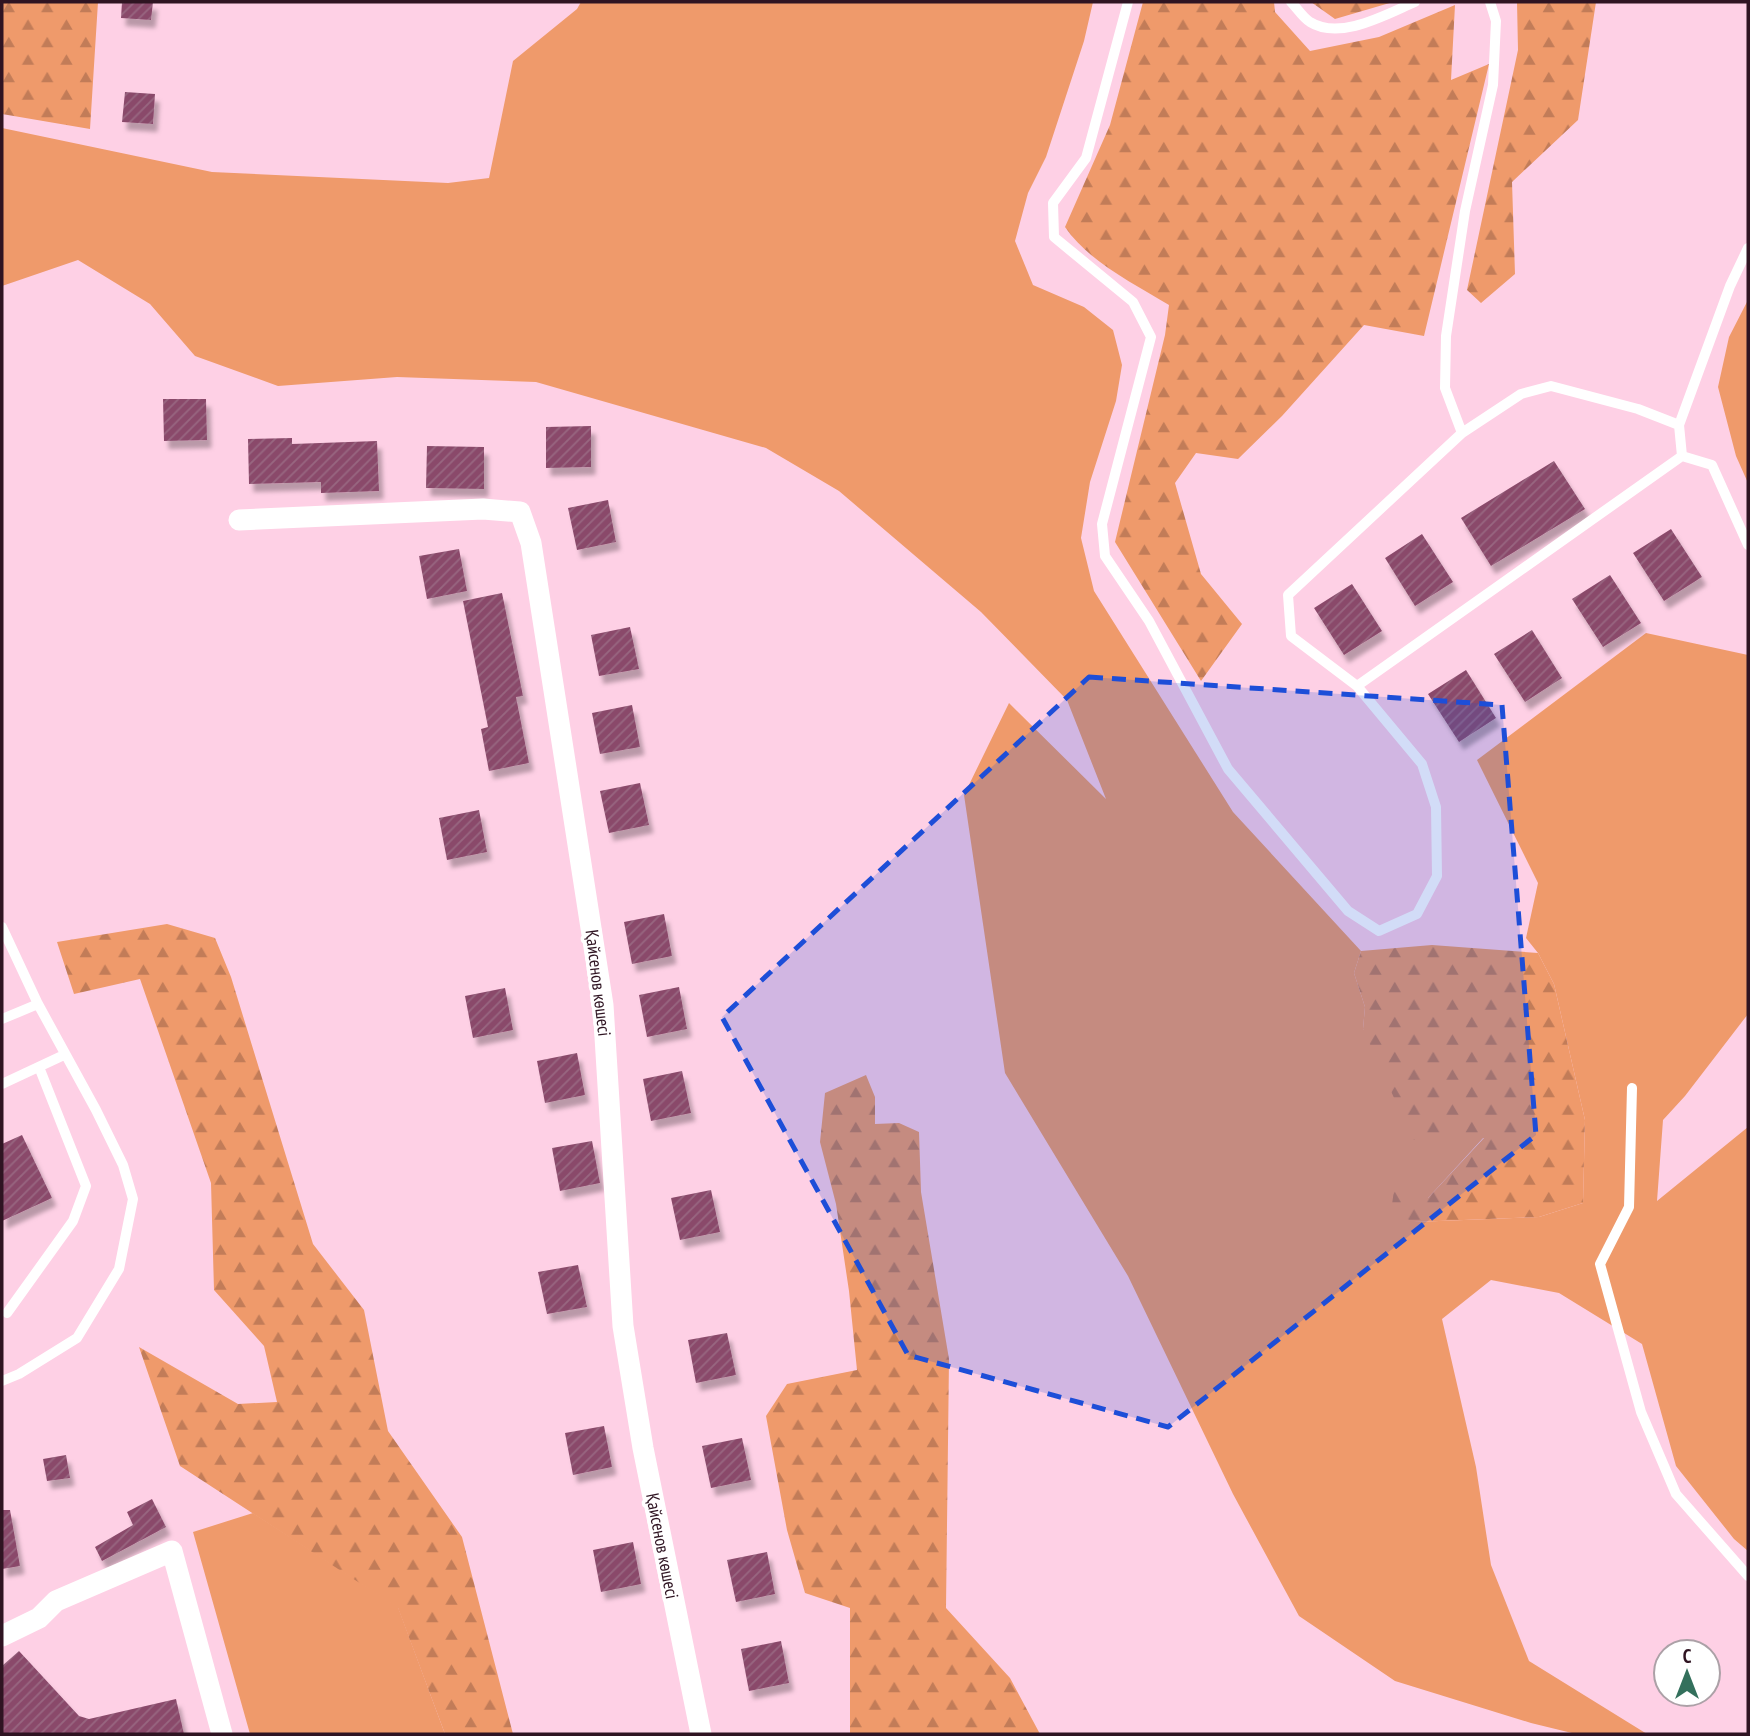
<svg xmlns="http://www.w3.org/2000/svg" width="1750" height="1736" font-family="'PT Sans Narrow',sans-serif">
<defs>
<pattern id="forest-firs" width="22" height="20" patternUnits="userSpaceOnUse" patternTransform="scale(1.75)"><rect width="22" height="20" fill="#ef9a6b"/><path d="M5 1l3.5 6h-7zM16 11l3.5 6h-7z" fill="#c27c58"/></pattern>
<pattern id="building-hatch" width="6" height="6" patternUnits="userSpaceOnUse" patternTransform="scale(1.75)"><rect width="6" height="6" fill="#8a4a6b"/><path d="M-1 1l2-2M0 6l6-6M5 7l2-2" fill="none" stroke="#986680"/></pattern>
<filter id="shadow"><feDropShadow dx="4.5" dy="8" stdDeviation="2" flood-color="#0004"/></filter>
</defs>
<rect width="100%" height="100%" fill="#fed0e5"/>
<path fill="#ef9a6b" d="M581,2h512l-9,39 -38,116 -18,36 -13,48 18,44 51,22 29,23 9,35 -6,36 -26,81 -9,56 13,53 139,221 128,139 -7,22 11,34 -2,22 121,108 -56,61 -14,24 125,-5 44,-14 2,-83 -31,-136 -16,-31 -12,-15 12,-55 -61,-123 169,-127 102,22v359l-63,82 -22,24 -6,81 91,-74v424l-14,-12 -58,-73 -34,-122 -83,-51 -68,-13 -49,39 34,148 15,98 38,96 118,73h-71l-45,-11 -136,-42 -96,-65 -66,-122 -105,-218 -123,-203 -41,-278 45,-92 97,96 -39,-99 -86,-88 -142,-121 -73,-43 -230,-66 -139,-5 -119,9 -83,-30 -45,-52 -72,-44 -76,26v-158l210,44 236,11 41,-5 24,-117 64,-52z
M1748,300v183l-12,-27 -18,-69 11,-50z
M253,1513l145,94 47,127h-195l-57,-202z"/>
<path fill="url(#forest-firs)" d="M2,2h96l-8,127 -88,-15z
M1143,2h131l1,10 35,39 69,-14 76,-32 -4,75 38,-16 -65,272 -60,-11 -82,91 -44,43 -42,-6 -21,30 26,91 41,50 -41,57 -86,-139 50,-207 4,-30c-36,-22 -80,-43 -104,-78l45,-102z
M1311,2h82l-58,17z
M1517,2h79l-18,118 -66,62 3,92 -34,29 -14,-13 51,-240z
M167,924l48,14 16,39 82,267 51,66 24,121 74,106 51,197h-68l-47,-126 -218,-142 -41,-119 99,57 39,-2 -13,-56 -50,-56 -3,-107 -71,-204 -66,15 -17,-52z
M1432,945l106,8 16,31 31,136 -2,83 -44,14 -125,5 -23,-10 3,-22 34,8 56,-60 -71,2 -50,-111 2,-22 -11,-34 7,-22z
M866,1075l9,22v27l24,-1 20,9 2,60 28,167 -3,249 64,70 30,56h-190v-126l-45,-15 -18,-63 -21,-114 21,-32 70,-14 -8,-79 -13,-87 -16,-62 5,-49z"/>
<path fill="url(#building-hatch)" filter="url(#shadow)" d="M122,2h31l-2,18 -30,-2z
M125,92l30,2 -2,30 -31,-2z
M163,399h43l1,41 -43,1z
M591,426v41l-45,1v-41z
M292,438v6l85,-3 2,50 -58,2v-11l-72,2 -1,-45z
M427,446l57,1v42l-58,-1z
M1554,461l31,48 -94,57 -30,-48z
M608,500l8,42 -39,8 -9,-42z
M1671,529l31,48 -38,24 -31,-48z
M1422,534l31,48 -38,24 -30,-48z
M459,549l8,42 -40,8 -8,-43z
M1610,575l31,48 -38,24 -31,-48z
M1352,584l30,47 -38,24 -30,-47z
M502,593l21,103 -7,1 13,66 -40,8 -8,-42 7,-2 -25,-126z
M630,627l9,42 -40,7 -8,-41z
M1532,630l30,48 -37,24 -31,-48z
M1466,670l30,48 -37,24 -31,-48z
M632,705l8,42 -40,7 -8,-41z
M640,783l9,42 -40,8 -9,-42z
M479,810l8,42 -40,8 -8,-42z
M664,914l8,42 -40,8 -8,-42z
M679,987l8,42 -40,8 -8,-42z
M505,988l8,42 -40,8 -8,-42z
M577,1053l8,42 -40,8 -8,-42z
M682,1071l9,42 -40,8 -8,-42z
M22,1135l30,63 -50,23v-77z
M592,1141l8,42 -40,8 -8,-43z
M711,1190l9,42 -40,8 -9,-42z
M578,1265l9,42 -40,7 -9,-42z
M727,1333l9,42 -40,8 -8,-43z
M604,1426l8,41 -39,8 -8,-42z
M742,1438l9,42 -40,8 -9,-42z
M66,1455l4,23 -23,3 -4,-22z
M152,1499l14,28 -64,34 -7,-14 38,-22 -6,-13z
M2,1510h8l10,56 -18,3z
M633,1542l8,42 -40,8 -8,-42z
M767,1552l8,42 -39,8 -9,-42z
M781,1641l8,42 -40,8 -8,-42z
M19,1651l60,65 10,3 87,-20 8,35h-182v-68z"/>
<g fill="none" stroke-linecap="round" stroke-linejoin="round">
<path stroke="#fff" stroke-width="10" d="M1128,2l-42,156 -33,45 1,34 79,65 18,35 -49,187 3,32 44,65 79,148 120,142 31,20 38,-17 20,-38 -1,-69 -14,-43 -65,-78 -66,-50 -3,-41 174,-162
M1291,2c6,6 12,16 19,20 30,19 77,-8 105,-20
M1490,2l6,19 -3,64 -28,126 -19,125 -1,52 17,45 59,-39 30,-8 87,23 41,16
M1682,456l30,9 36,80
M1357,686l325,-230 -3,-31 51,-139 18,-38
M2,927l36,77 58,106 27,55 10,34 -14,70 -42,69 -58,36 -17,7
M2,1019l36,-15
M2,1084l62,-29
M1632,1088l-3,119 -29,57 41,148 35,82 72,82
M7,1313l66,-92 13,-35 -47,-119"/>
<path stroke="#fff" stroke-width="21" d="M239,520l244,-11 37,3 11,31 72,462 20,321 20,122 58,286
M2,1636l37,-18 17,-17 116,-50 50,183"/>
</g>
<path fill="#1d4ed8" fill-opacity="0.2" stroke="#1d4ed8" stroke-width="5" stroke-dasharray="14 9" stroke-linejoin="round" d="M1089,677l413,28 34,430 -368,292 -260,-72 -186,-338z"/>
<g text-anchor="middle" stroke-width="7" stroke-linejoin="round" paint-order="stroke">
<g font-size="18" fill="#2f1422" stroke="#fff">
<text transform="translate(598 983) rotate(83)" y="6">Қайсенов көшесі</text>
<text transform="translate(662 1546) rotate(79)" y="6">Қайсенов көшесі</text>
</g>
</g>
<rect width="1750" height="1736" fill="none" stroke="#2f1422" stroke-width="7"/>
<g transform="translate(1687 1673)"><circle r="33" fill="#ffffff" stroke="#aca1a7" stroke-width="2"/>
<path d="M0-5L12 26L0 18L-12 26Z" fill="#33705c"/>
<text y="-10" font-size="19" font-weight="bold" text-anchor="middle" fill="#2f1422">С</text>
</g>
</svg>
